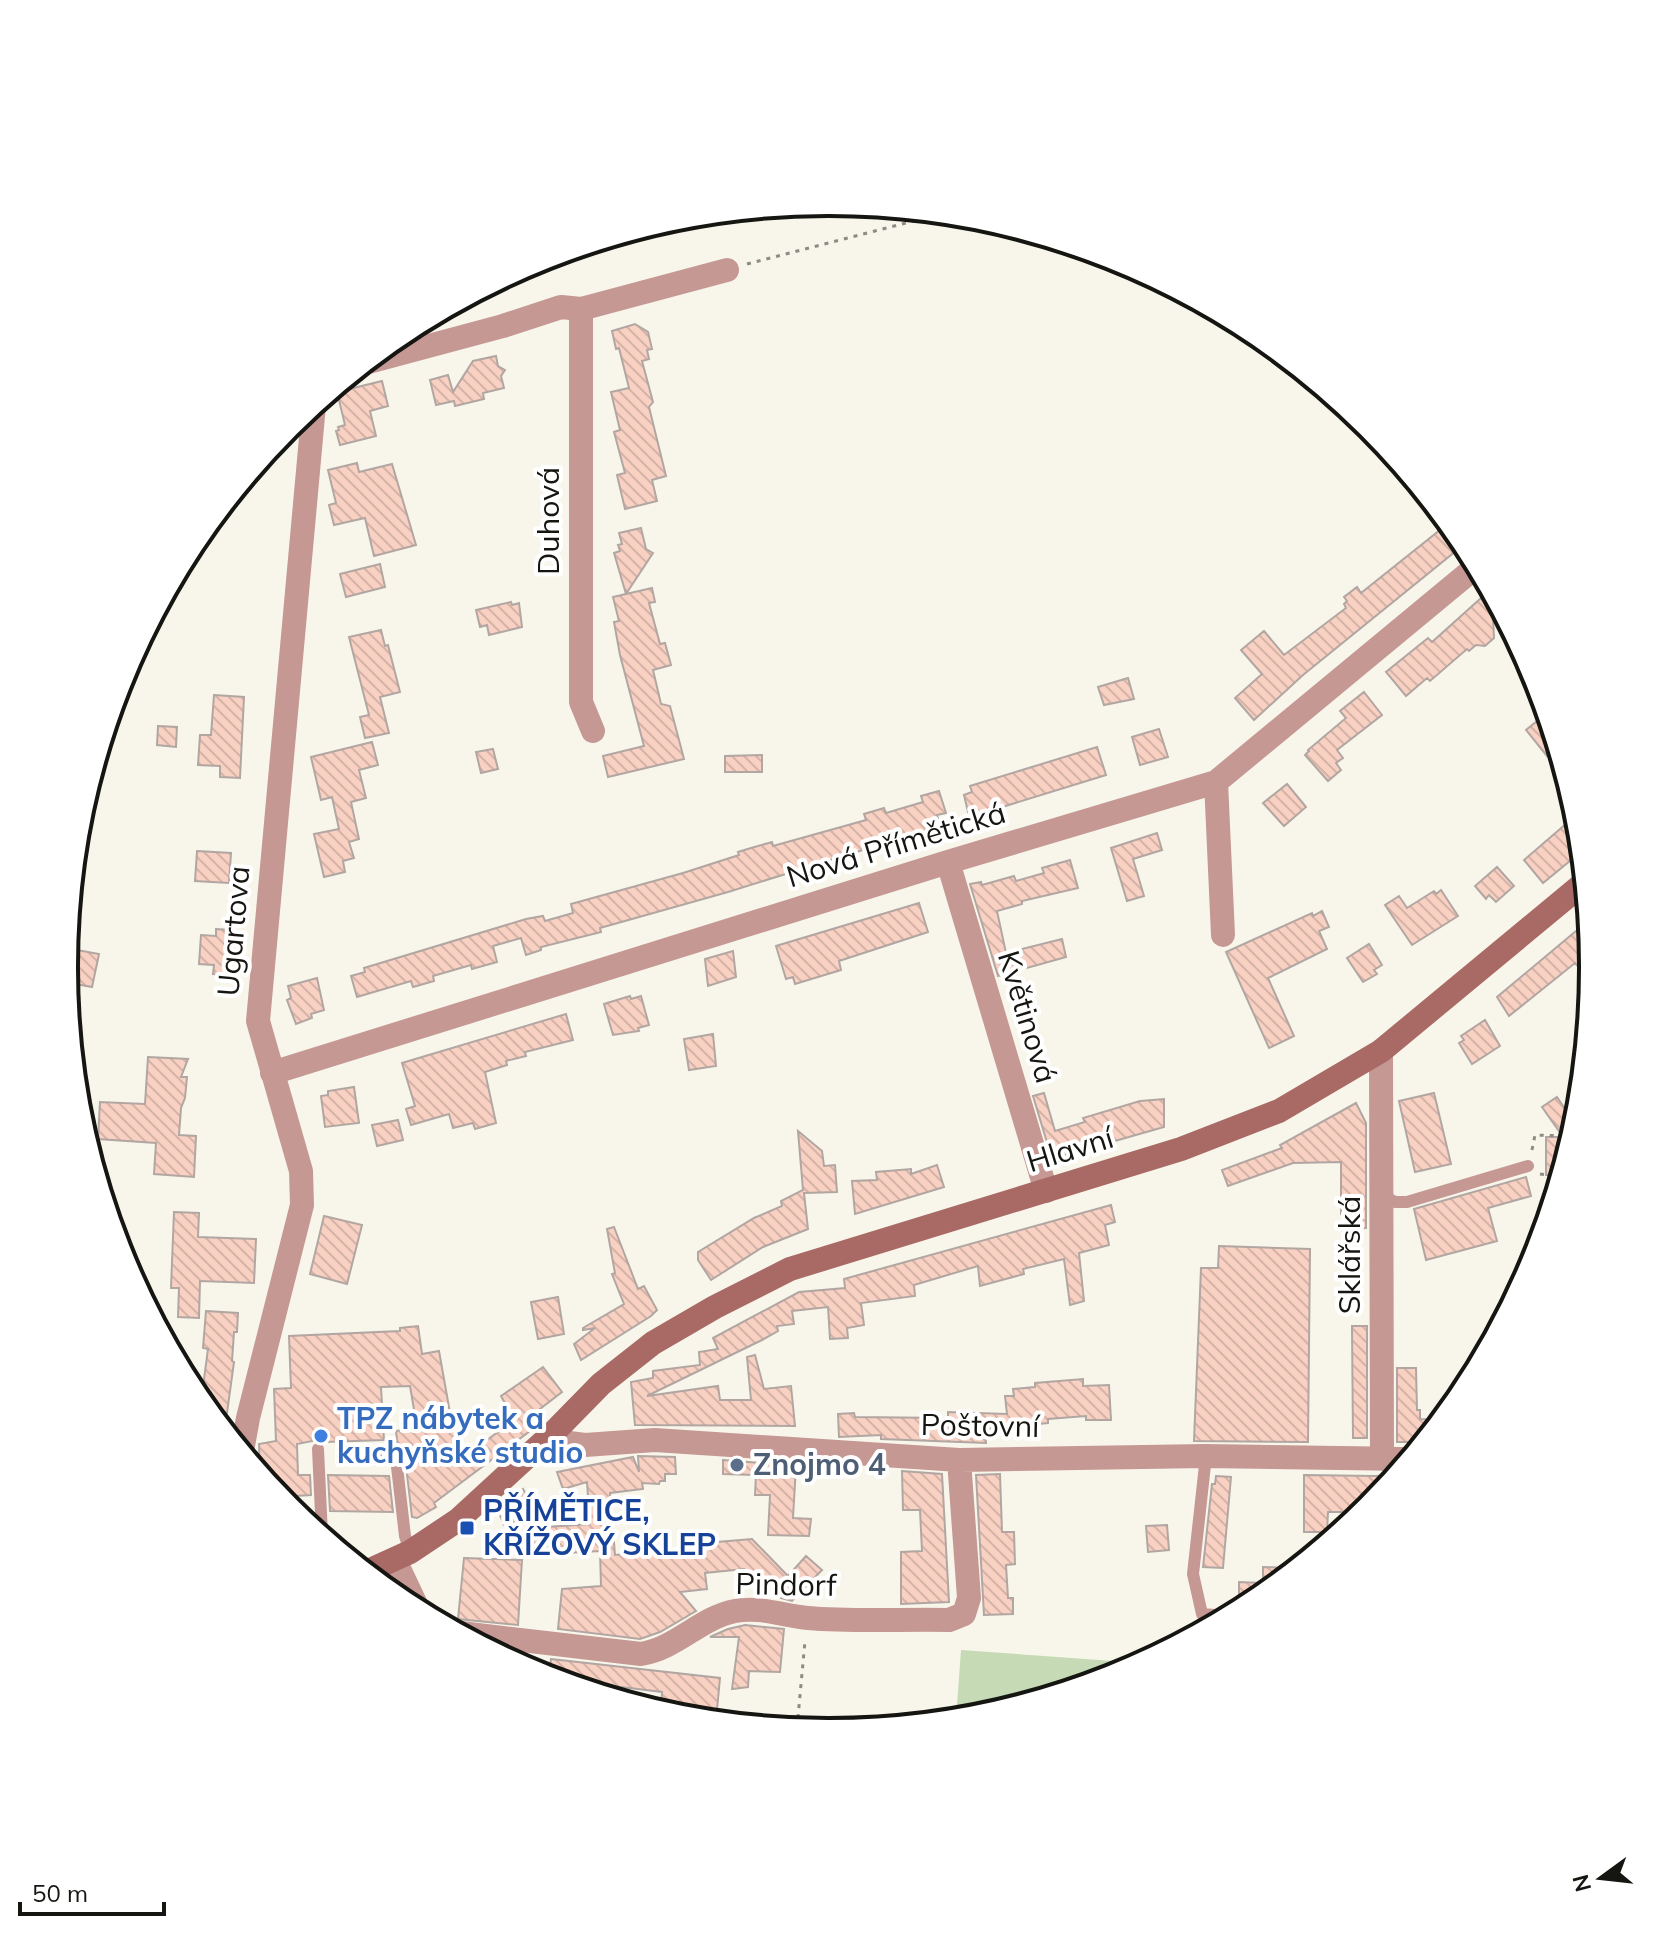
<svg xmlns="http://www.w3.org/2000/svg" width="1657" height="1934" font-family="Mulish,sans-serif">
<defs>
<pattern id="building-back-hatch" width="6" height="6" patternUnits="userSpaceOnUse" patternTransform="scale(2)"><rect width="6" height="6" fill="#f9d1c3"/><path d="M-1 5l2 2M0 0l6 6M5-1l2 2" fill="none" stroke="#d5b3a6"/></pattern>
</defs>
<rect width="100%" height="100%" fill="#f8f6eb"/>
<path fill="#c5dab5" d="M961,1650l180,13 -20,10 -144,44 -21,2z"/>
<path fill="url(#building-back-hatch)" stroke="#b2a6a2" stroke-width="2" d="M635,324l13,8 4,17 -5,1 2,9 -7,2 11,41 -4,5 17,69 -14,4 5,21 -32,8 -8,-34 8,-2 -11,-41 6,-2 -9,-38 18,-4 -10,-40 -3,1 -4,-18z
M496,356l2,10 7,4 -4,6 3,12 -21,5 1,6 -29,7 -1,-5 -18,4 -6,-25 18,-5 5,17 20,-31z
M382,381l6,25 -18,5 6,25 -36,9 -4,-14 3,-1 -1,-3 7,-2 -8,-33z
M357,463l2,9 33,-8 24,81 -42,11 -9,-38 -31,7 -5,-20 7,-2 -8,-33z
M1445,526l17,20 -159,129 -49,45 -19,-22 27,-24 -21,-24 23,-19 20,24 62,-47 -2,-4 3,-3 -3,-4 13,-10 4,6z
M641,528l5,21 7,4 -27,41 26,-6 3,14 -6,1 11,41 5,-1 6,22 -18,5 8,34 9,2 14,53 -76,18 -5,-21 41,-10 -24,-91 -6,-33 5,-1 -6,-24 13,-3 -12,-41 6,-2 -2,-6 4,-1 -3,-11z
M380,564l5,23 -39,10 -6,-23z
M1490,590l2,5 2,43 -9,8 -9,-1 -7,6 -2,-2 -37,32 -3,-3 -21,18 -20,-24 42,-34 4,4z
M511,602l1,3 7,-2 3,24 -33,8 -2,-10 -7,2 -4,-17z
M381,630l4,16 3,-1 12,47 -20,5 9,36 -24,5 -5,-21 9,-2 -20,-78z
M1128,678l6,21 -30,6 -6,-18z
M1364,692l18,23 -45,35 6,8 -7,5 5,7 -13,11 -23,-26 4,-4 -1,-1 38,-32 -6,-7z
M214,695l30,2 -4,81 -20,-1v-11l-22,-1 2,-30h11z
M1547,713l10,35 -10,8 -21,-26z
M158,726l19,1 -1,20 -19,-2z
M1159,729l9,28 -28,8 -8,-28z
M372,742l6,23 -19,5 7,28 -15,4 8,37 -10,3 5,16 -11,3 2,11 -21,5 -10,-43 25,-5 -7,-32 -11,3 -10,-43z
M1097,747l9,28 -133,41 -2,-5 -3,1 -4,-17 8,-3 -2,-6z
M493,749l5,20 -17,4 -5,-21z
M762,755v17h-37v-16z
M1287,784l19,23 -22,19 -21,-23z
M939,791l7,22 -9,2 3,11 -212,66 -128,36 1,4 -60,15v3l-15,5 -5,-17 -28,8 4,16 -25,7 -1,-4 -38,11 1,5 -21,6 -2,-6 -54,16 -6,-21 14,-4 -1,-4 162,-49 17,-3 2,5 28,-8 -2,-9 112,-31 56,-18 -1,-3 13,-4 21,-6 1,4 93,-26 -2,-6 20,-6 2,5 37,-11 -2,-6z
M1578,819l4,32 -39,32 -19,-23 43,-37 2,3z
M1157,833l5,17 -29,9 11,37 -17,5 -16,-53z
M197,851l34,2 -2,30 -34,-2z
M1070,860l8,28 -56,13v3l-25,7 9,42 56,-14 4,18 -68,19 -28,-92 11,-2 1,3 32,-9 2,5 28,-8 -2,-5z
M1497,867l17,19 -18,16 -7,-7 -3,4 -11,-13z
M1441,890l17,26 -46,29 -27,-40 14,-9 8,12 27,-17 2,3z
M919,903l9,29 -89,29 2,9 -46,14 -2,-7 -7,2 -10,-33z
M1322,911l7,16 -10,4 8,18 -59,29 26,58 -25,12 -43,-96 86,-39 1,3z
M1588,921l5,46 -1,15 -17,-19 -66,53 -12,-19z
M216,929l14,1 -2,45 -15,-1 1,-9 -15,-1 2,-29 15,1z
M1369,944l13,21 -8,5 3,4 -14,8 -16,-24z
M77,950l22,4 -7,33 -22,-4z
M733,951l3,26 -28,9 -3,-27z
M317,978l7,32 -13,4 1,4 -16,6 -9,-24 4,-2 -3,-12z
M630,996l1,3 10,-3 8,29 -11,3 1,3 -26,4 -9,-31z
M566,1014l7,26 -48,12 1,4 -20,5 1,4 -22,7 11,51 -21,6 -2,-6 -20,5 -4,-14 -38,11 -5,-16 9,-3 -13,-43z
M1485,1020l15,26 -28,18 -13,-21 5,-3 -3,-4z
M713,1034l3,32 -27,4 -5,-31z
M148,1057l40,2 -7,18h6l-2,21 -4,10 -2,27 17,1 -2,41 -40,-3 2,-31 -58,-4 2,-37 45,2z
M354,1087l5,36 -34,4 -4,-31 7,-1v-4z
M1044,1093l11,38 30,-9 -2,-4 57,-17 24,-2v28l-112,32 -19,-63z
M1434,1093l17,71 -36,8 -16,-71z
M1557,1097l19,28 -16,50h-14v-38h17l-21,-30z
M1356,1103l10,20v105l-16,1v-15h-9v-52l-48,1 -65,23 -6,-16 60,-22 -2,-3z
M398,1120l5,20 -26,6 -5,-21z
M798,1131l24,20 2,15 11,-1 2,27 -33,1 4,36 -45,18 -52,33 -13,-20v-8l56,-34 28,-12 -1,-5 22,-11z
M937,1165l7,22 -89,27 -3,-33 25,-1 -1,-8 35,-3v5z
M1526,1177l5,19 -43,12 9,33 -71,19 -12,-51z
M1111,1205l4,17 -10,3 4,20 -30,8 5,48 -14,4 -6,-46 -41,10 1,5 -44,12 -2,-20 -64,19 1,11 -54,7 3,22 -17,3 1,10 -18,1 -2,-32 -36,4 2,13 -17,2 1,5 -16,9 -115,56 71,-10 2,14h31l-4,-43 8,-2 9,34 27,-3 4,40 -160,-1 -4,-43 22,-4v-7l47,-6 -1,-13 19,-3 -5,-11 86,-46 46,-4 -1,-9z
M174,1212l25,1 -1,24 58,2 -2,44 -54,-2 -1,37 -21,-1 1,-29h-8z
M324,1216l38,9 -15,59 -37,-10z
M614,1227l24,62 6,-3 13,24 -6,6 -70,44 -7,-16 21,-16 -12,2v-2l41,-24 -12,-30 3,-1 -8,-44z
M1219,1246l91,3 -2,193 -114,-1 7,-173h17z
M558,1297l6,37 -26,5 -7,-37z
M206,1311l32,2 -1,19h-3l-2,29 2,1 -7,51 -18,-2 -8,-9 7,-53 -5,-1z
M418,1326l4,28 17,-3 13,73h9v35l41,-30 -7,-10 11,-7 -3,-5 3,-2 -5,-9 42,-29 19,25 -35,27 7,9 -100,75 2,4 -19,11 -5,-1 -7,-60 -7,-8 -2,-18 21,-4 -7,-41 -29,1 3,53 -60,2 -7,-2 -20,4 1,31h12l1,20 -32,2 -19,-23 -1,-30 17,-3 -2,-52 17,-1 -2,-52 111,-5v-3z
M1352,1326h15v112h-14z
M1397,1368h19l1,42h3v9l21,1 -18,22h-26z
M1083,1379v7l26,-1 2,35h-25v-4l-38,3v4l-63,6 1,14 -105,-4v-4l-42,2 -1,-23 16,-1 1,4 93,1v-6l59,2 -2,-18h9l-1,-7 22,-2v-4z
M638,1456l37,1 1,17h-11v7h-5l-1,3 -17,-1 1,6 -33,4 5,62 79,-7v-4l58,-5 36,37 18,-20 16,14 -30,31 -11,-3 -19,-15 -17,2 -1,-16 -39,4 2,16 -27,3 16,19 -36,21 -20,7 -82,-10 4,-40 39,-3 -1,-35 -67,4 -2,-27 59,-4 -3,-42 -24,7 -6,-17 76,-15 6,15z
M723,1460l73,6 -3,52 18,1 -2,17 -41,-1 2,-40h-15l1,-20 -33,-1z
M902,1471l40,3 7,128 -48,2v-52l21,-1 -2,-41h-17z
M1000,1474l2,58h12l1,32 -9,1 2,33h5v16l-29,1 -8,-140z
M328,1475l61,1 4,36 -63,-1z
M1304,1475l71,1 20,-1 -32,37h-35l-1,20h-23z
M1216,1476l15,1 -8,91 -20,-1 9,-83h3z
M523,1489l17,30 -36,6 -7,-17 8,-8z
M1167,1525l2,25 -21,2 -2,-26z
M464,1558l58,2 -4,65 -60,-6z
M1263,1567l33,1 -43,35 -14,2v-23l24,1z
M745,1625l39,4 -4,43 -31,-1 -1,16 -16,2 7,-52h-29l18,-8z
M551,1659l169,19 -4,42 -37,-3 -18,-6 1,-19 -57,-7 -1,7 -9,-1 -46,-14z"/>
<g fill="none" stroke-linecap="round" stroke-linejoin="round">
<path stroke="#8c8b84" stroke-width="3" stroke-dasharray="4 6" stroke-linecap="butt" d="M747,264l194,-50
M1532,1150l3,-15 37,1
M1540,1174l20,3
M797,1728l8,-87"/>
<path stroke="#c59894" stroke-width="12" d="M1382,1195l13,7h12l121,-36
M318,1449l4,86
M1206,1456l-13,118 9,40 26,2
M346,1457l50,1 9,78 5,16"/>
<path stroke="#c59894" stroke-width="24" d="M581,309v393l12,29
M365,363l138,-37 58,-19 20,2 146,-39
M1216,782l7,153
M948,862l98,329
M1381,1051l1,408
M272,1073l676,-211 268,-80 261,-216
M553,1433l16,10 16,2 70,-5 304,20 247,-4 203,3
M242,1451l6,-33 54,-213 -1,-34 -43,-150 56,-616
M395,1560l24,51
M461,1633l180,21c36,-6 59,-36 94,-43 24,-5 49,5 73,7 46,4 94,1 141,2l15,-6 5,-16 -10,-138"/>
<path stroke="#a96a65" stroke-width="24" d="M366,1572l44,-20 48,-32 95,-87 48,-49 52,-41 62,-36 75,-38 391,-120 98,-38 102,-60 204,-169"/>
</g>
<circle fill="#3f7fe0" stroke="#fff" stroke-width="3" cx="321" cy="1436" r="8"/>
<circle fill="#5c6f8a" stroke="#fff" stroke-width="3" cx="737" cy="1465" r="8"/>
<rect fill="#1a4fb4" stroke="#fff" stroke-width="3" x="459" y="1520" width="16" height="16" rx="4"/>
<g text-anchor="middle" stroke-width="8" stroke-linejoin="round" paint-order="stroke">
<g font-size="30" fill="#151511" stroke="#fff">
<text transform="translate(549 521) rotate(-90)" y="10">Duhová</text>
<text transform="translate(896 845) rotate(-17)" y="10">Nová Přímětická</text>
<text transform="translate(234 931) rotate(-85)" y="10">Ugartova</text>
<text transform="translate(1027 1017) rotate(73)" y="10">Květinová</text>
<text transform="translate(1070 1150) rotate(-17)" y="10">Hlavní</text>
<text transform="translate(1350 1255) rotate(-90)" y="10">Sklářská</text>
<text transform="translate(980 1426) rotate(1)" y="10">Poštovní</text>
<text transform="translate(786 1585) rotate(1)" y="10">Pindorf</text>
</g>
<g font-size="30" font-weight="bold" fill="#366cbe" stroke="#fff" text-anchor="start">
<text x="337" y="1429">TPZ nábytek a<tspan x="337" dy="34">kuchyňské studio</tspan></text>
</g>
<g font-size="30" font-weight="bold" fill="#4e5e75" stroke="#fff" text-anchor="start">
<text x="753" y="1475">Znojmo 4</text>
</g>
<g font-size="30" font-weight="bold" fill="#164399" stroke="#fff" text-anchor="start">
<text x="483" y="1521">PŘÍMĚTICE,<tspan x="483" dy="34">KŘÍŽOVÝ SKLEP</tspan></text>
</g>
</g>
<path d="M0 0H1657V1934H0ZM828 216H829A750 750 0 0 1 1579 966V968A750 750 0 0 1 829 1718H828A750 750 0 0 1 78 968V966A750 750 0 0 1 828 216Z" fill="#fff" fill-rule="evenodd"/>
<path fill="none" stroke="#151511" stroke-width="4" d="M828 216H829A750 750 0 0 1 1579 966V968A750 750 0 0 1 829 1718H828A750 750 0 0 1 78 968V966A750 750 0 0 1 828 216Z"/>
<g transform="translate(1601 1878) rotate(255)" stroke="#ffffff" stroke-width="6" paint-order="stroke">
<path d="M0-6L14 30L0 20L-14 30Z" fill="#151511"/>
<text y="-12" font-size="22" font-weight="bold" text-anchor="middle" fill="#151511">N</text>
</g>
<path d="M20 1902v12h144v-12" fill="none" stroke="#151511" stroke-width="4"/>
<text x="32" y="1902" font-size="24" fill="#151511" stroke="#ffffff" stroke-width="6" paint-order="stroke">50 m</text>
</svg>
